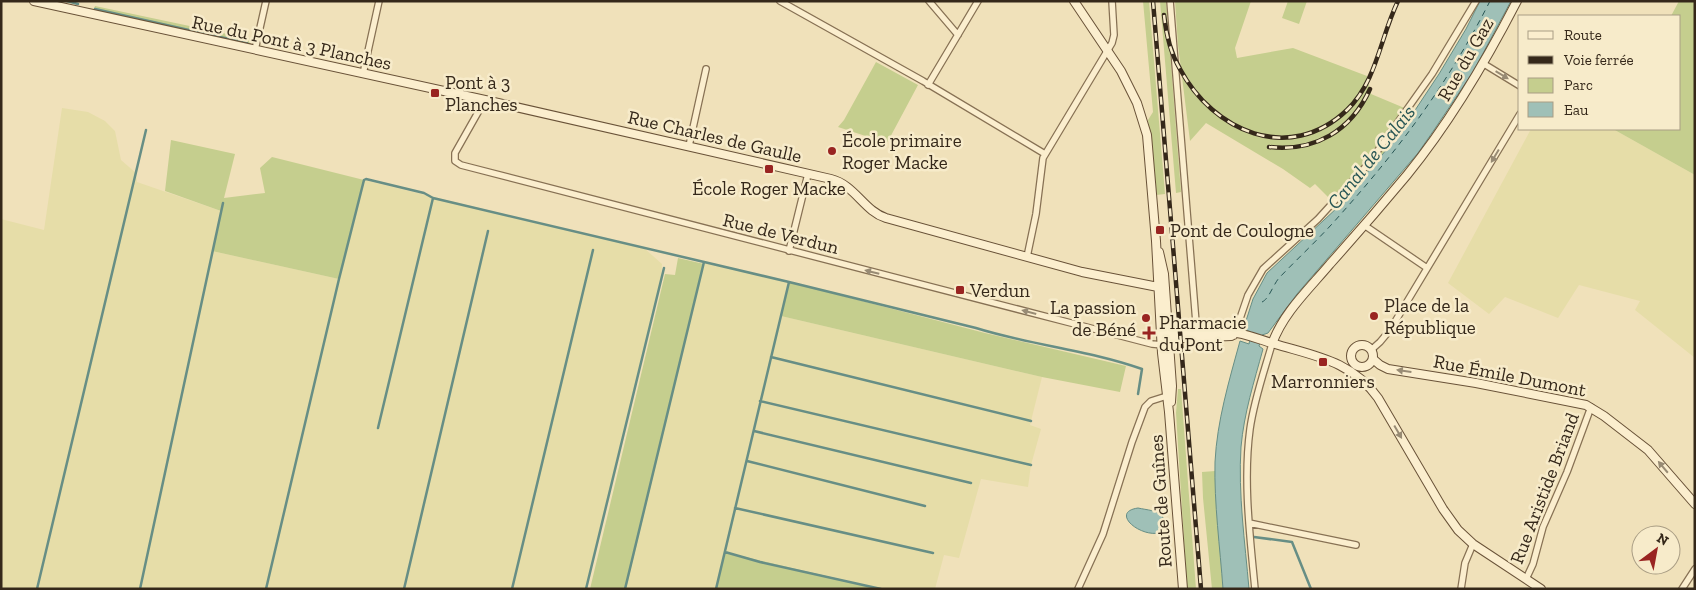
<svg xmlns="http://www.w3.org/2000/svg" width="1696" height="590" font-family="'Zilla Slab',serif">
<rect width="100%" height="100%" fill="#f0e1ba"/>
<path fill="#e6dda8" d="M62,108l26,4 17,9 10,10 6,29 15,13 1,9 84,29 -9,40 127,28 25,-99 280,68 18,16 -1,17 -75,308h-585v-370l43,11z
M1531,129h82l82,46v183l-60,-48 5,-9 -61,-16 -21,33 -53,-21 -16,17 -41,-31z
M704,262l85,20 -8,34 261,61 -12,48 11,4 -10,36 -3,22 -47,-8 -22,79 -15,-3 -9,34h-51l-158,-37 -10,37h-90z"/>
<path fill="#c5ce8e" d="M1143,1h6l16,193 -9,1 -8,-75 5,-8z
M1160,1h6l15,191 -5,1z
M1175,1h76l-16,47 2,10 56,-10 74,28 4,18 43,18 -16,24 -60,71 -23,-23 -5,4 -27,-19 -77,-46 -16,18 -12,-96z
M1288,1h19l-8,23 -17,-6z
M1679,1h16v174l-82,-46h67v-113h-9z
M95,6l156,33 -1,6 -157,-34z
M876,62l42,23 -31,58 -49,-16 6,-7z
M171,140l64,14 -11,44 41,-5 -5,-25 12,-11 92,23 -25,99 -127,-28 9,-40 -56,-20z
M678,258l26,6 -78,325h-36l75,-315 10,1z
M789,282l196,51 141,33 -6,26 -78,-15 -261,-61z
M1178,389h3l15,200h-9l-11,-176z
M1215,471v15l8,103h-11l-9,-91 -1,-26z
M725,552l157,37h-166z"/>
<path fill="#9fc0b7" stroke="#678e85" d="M1480,1h31l-38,71 -39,58 -16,23 -121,141 -29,39 -6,2 -3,11 4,3c-9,33 -19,64 -22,98 -3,47 4,95 8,142h-26c-3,-42 -9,-85 -8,-127 2,-41 14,-81 25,-121l9,3 2,-12 -7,-3v-2l9,-28 14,-26 71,-66 60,-71 41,-62 27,-45z
M1138,508c9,2 19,2 25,9l-4,16c-20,4 -49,-21 -21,-25z"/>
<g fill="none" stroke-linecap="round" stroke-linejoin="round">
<path stroke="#678e85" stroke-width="2.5" d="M67,1l11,3
M95,9l152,34
M771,357l260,64
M760,401l271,64
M378,428l55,-230 356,84
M754,431l217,52
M747,461l178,45
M735,508l198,45
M1254,537l38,5 19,47
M725,552l35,10 121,27
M37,589l109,-459
M140,589l83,-386
M266,589l73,-310 25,-99 2,-1 58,14 9,5
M404,589l84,-358
M512,589l81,-339
M586,589l78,-321
M625,589l79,-327
M716,589l73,-307 187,46c54,17 112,22 166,41l-4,25"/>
<path stroke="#285655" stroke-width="1" stroke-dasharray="6 5" stroke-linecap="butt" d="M1262,302c7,-3 11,-17 17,-24 20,-21 42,-41 61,-63 60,-67 109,-133 150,-214"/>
<g stroke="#877154" stroke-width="8">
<path id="street" d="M780,1l143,80 122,73
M929,1l29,34
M1170,1l27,334
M255,50l11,-49
M1484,64l36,22
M363,74l16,-73
M928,85l50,-84
M485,100l-30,53v8l6,4 610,158 81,21 11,1
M689,146l17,-77
M1364,225l63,43
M789,251l19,-77
M1027,257l9,-43 7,-56 69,-115 2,-8 -2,-34
M1234,336l14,-41 15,-26 55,-50 51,-56 63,-89 44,-73
M1371,350l9,-8 10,-12 130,-216
M1249,523l107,22
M1526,579l7,-15 10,-37 24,-55 24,-65
M1078,589l25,-55 29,-92 13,-35 6,-6 19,-6
M1255,589c-5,-53 -12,-108 -5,-160 4,-29 14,-57 22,-85
M1461,589l4,-26 8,-19
M1682,589l13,-20"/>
</g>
<g stroke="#695238" stroke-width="10">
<path id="secondary" d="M34,1l451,99 346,79c24,6 33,32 55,39l196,54 76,15
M1074,1l47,70 16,32 10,32 9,106 6,112 7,59 14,177
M1159,252l5,22 8,112 -1,16
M1161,334c23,-2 46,-4 69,-2 15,1 30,8 45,12 40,12 77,17 103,54l65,111 15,21 15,14 68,45
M1163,339l68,-3
M1272,344c11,-31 37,-55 58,-80 26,-29 52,-59 77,-89 44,-54 78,-112 110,-174
M1351 356a11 11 0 1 1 22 0a11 11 0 1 1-22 0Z
M1373,359l7,6 8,4 88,14 110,22 18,11 44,34 47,54"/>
</g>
<use href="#street" stroke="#fbeece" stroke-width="5.5"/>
<use href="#secondary" stroke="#fbeece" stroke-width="8"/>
<g stroke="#35281a" stroke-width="4.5">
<path id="rail" d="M1153,1l48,588
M1164,15c2,19 6,37 16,54 33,62 109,96 167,41 30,-29 33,-72 51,-109
M1269,147c46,5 82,-16 101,-58"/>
</g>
<use href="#rail" stroke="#f7ebca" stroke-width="2.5" stroke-dasharray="8" stroke-linecap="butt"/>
</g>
<defs><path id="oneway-solid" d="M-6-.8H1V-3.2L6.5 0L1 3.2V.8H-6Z" transform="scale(1.25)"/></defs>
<g fill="#988b74">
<use href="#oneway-solid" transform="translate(1502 75) rotate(31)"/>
<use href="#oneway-solid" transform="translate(1495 156) rotate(121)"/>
<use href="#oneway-solid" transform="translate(872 272) rotate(-166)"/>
<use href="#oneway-solid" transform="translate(1029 312) rotate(-165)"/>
<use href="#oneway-solid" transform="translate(1404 371) rotate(-172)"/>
<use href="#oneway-solid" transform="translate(1398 432) rotate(60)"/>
<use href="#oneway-solid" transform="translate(1663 467) rotate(-130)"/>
</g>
<g fill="#992421" stroke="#f7ebca" stroke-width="2">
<rect x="430" y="88" width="10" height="10" rx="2.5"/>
<circle cx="832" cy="151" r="5"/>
<rect x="764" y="164" width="10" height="10" rx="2.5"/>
<rect x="1155" y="225" width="10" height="10" rx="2.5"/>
<rect x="955" y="285" width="10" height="10" rx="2.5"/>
<circle cx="1374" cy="316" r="5"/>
<circle cx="1146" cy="318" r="5"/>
<path d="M1146.5 325.5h5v5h5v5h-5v5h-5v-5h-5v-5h5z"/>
<rect x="1318" y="357" width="10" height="10" rx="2.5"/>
</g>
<g text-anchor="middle" stroke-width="5" stroke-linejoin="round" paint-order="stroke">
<g font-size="19" fill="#35281a" stroke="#f7ebca">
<text transform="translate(292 42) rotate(12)" y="7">Rue du Pont à 3 Planches</text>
<text transform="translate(1465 59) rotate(-60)" y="7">Rue du Gaz</text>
<text transform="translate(715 136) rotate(13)" y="7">Rue Charles de Gaulle</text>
<text transform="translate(781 233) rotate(14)" y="7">Rue de Verdun</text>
<text transform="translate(1510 375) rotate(11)" y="7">Rue Émile Dumont</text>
<text transform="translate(1544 488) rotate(-69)" y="7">Rue Aristide Briand</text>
<text transform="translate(1160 501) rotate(-94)" y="7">Route de Guînes</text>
</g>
<g font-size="19" fill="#35281a" stroke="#f7ebca" text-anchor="start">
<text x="445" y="89">Pont à 3<tspan x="445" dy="22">Planches</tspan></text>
<text x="842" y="147">École primaire<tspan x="842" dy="22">Roger Macke</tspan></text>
<text x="769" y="195" text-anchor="middle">École Roger Macke</text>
<text x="1170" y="237">Pont de Coulogne</text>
<text x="970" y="297">Verdun</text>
<text x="1384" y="312">Place de la<tspan x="1384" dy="22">République</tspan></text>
<text x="1136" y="314" text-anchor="end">La passion<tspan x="1136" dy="22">de Béné</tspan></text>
<text x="1159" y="329">Pharmacie<tspan x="1159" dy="22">du Pont</tspan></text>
<text x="1323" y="388" text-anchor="middle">Marronniers</text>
</g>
<g font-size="20" font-style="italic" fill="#285655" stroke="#f7ebca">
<text transform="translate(1371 157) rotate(-51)" y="7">Canal de Calais</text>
</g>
</g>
<rect width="1696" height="590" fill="none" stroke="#35281a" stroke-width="5"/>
<rect x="1518" y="15" width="162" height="115" fill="#f7ebca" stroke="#a99d84"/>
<rect x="1528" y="31" width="25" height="8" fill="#fbeece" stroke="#a99d84"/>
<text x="1564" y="40" font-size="15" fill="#35281a">Route</text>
<rect x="1528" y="56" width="25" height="8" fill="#35281a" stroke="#a99d84"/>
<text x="1564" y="65" font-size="15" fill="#35281a">Voie ferrée</text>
<rect x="1528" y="78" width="25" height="15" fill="#c5ce8e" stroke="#a99d84"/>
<text x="1564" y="90" font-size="15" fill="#35281a">Parc</text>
<rect x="1528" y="102" width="25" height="15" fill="#9fc0b7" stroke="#a99d84"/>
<text x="1564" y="115" font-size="15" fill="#35281a">Eau</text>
<g transform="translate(1656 550) rotate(32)"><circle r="24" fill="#f7ebca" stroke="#a99d84"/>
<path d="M0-4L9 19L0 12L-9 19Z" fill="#992421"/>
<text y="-8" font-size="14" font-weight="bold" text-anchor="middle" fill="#35281a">N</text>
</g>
</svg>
